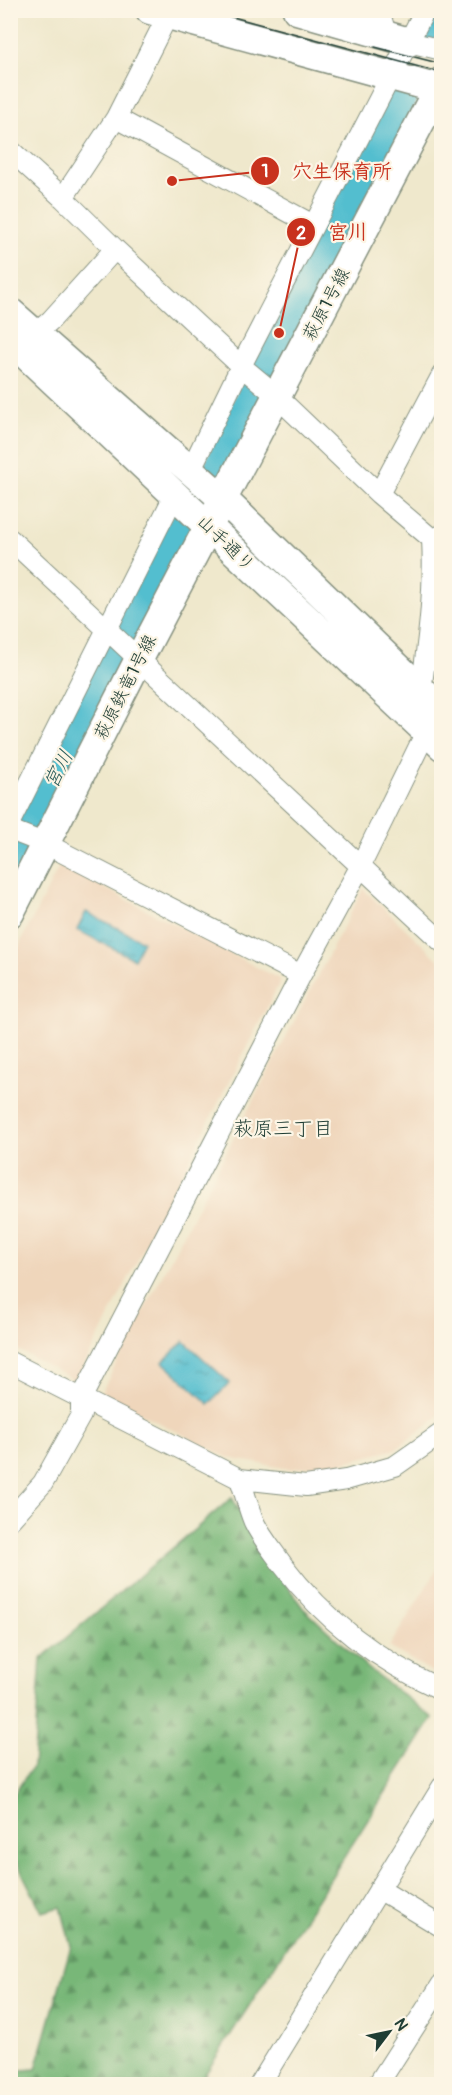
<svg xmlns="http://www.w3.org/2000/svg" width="452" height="2095" font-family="Pangolin,'Klee One',sans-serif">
<defs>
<pattern id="forest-firs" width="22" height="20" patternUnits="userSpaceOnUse" patternTransform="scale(1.5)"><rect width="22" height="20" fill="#78b778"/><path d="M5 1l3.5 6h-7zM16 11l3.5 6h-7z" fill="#629663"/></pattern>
<pattern id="water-ripples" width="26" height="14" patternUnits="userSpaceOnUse" patternTransform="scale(1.5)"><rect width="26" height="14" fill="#53becf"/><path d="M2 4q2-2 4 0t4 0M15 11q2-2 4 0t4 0" fill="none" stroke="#449ca9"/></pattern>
</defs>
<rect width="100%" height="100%" fill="#fcf5e5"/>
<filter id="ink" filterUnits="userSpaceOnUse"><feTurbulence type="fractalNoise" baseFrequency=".0167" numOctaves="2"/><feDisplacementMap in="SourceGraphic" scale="12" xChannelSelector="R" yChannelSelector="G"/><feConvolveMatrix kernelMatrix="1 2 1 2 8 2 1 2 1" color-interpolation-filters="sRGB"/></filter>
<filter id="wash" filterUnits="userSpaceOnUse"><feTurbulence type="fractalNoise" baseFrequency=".008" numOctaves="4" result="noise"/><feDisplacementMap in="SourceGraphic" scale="24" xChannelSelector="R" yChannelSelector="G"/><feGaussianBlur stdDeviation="1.35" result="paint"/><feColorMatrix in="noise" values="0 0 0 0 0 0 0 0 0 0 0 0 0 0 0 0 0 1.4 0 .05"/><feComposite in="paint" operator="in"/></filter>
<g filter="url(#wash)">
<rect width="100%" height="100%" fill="#efe8cc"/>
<path fill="#efd6bb" d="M60,865l221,115 -205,401 -65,-35 -1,-383z
M363,889l78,73v452l-45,35 -55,14 -52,6 -60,-11 -128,-65z
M441,1563v114l-52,-30z"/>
<path fill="url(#forest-firs)" stroke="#4c7a56" stroke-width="1.5" d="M232,1498l36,61 35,49 66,61 64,49 -234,366h-188v-13l25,-2 35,-123 -10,-39 -19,5 -25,-49 -6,-3 -1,-60 23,-34 8,-107z"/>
<path fill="url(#water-ripples)" stroke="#397e82" stroke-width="1.5" d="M86,912l57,29 -9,18 -57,-29z
M184,1341l46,42 -21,21 -46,-42z"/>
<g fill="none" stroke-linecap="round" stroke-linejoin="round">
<path stroke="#53becf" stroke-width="30" d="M433,33l9,-15
M10,864l161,-320 44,-69 64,-142 123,-235"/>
</g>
</g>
<g filter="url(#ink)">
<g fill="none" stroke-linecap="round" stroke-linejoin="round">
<g stroke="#879280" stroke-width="22">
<path id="street" d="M379,10l5,17 -2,6
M409,42l33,8
M116,118l197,107
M10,150l53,48 52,51 126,117 29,24 109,104 53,45
M63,198l53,-80 52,-103
M35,334l16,-14 64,-71
M190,471l51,-105 184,-356
M379,494l63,-119
M10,539l432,403
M421,691c7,-51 14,-101 11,-152l10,-4
M10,822l165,-328
M10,830l36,14 255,131
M10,1362l230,117 66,7 40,-6 49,-14 47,-33
M240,1479c5,14 8,29 14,43 7,15 19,29 28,42 43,57 95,96 160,126
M10,1520l33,-37 38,-68v-16l220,-424 59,-108 66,-135
M379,1889l63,38
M260,2084l182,-297
M378,2084l64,-100"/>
</g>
<g stroke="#879280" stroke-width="31">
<path id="secondary" d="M150,10l292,80
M297,10l112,32
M10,312l214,188 218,210
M10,340l432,406
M10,913l129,-254 303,-578"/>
</g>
<use href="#street" stroke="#fff" stroke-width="20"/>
<use href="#secondary" stroke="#fff" stroke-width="28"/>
<path stroke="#1f3d34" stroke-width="1.5" d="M207,10l235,63
M375,47l67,17"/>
</g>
</g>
<g text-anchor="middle" stroke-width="4.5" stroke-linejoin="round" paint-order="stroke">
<g font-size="18" fill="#1f3d34" stroke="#fcf5e5">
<text transform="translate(326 304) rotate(-62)" y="6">萩原1号線</text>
<text transform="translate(226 543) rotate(44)" y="6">山手通り</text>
<text transform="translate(125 687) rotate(-63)" y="6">萩原鉄竜1号線</text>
</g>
<g font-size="20" font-style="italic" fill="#2c5d5b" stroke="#fcf5e5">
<text transform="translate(58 769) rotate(-63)" y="7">宮川</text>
</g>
<g font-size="20" fill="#1f3d34" stroke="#fcf5e5">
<text x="283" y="1135">萩原三丁目</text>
</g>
</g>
<path fill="none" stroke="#c8321e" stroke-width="2" d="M172 181L265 171M279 333L301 232"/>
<g fill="#c8321e" stroke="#fcf5e5" stroke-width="2">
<circle cx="172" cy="181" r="6"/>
<circle cx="279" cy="333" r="6"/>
<circle cx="265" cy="171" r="15"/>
<circle cx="301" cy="232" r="15"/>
</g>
<g font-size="18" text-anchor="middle" font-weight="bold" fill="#fff">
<text x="265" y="177">1</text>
<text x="301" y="239">2</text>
</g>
<g font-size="20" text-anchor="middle" font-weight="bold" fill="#c8321e" stroke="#fcf5e5" stroke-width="4.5" stroke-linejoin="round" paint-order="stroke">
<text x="342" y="178">穴生保育所</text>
<text x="348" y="239">宮川</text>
</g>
<rect width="452" height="2095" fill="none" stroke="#fcf5e5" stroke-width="36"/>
<g transform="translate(389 2032) rotate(58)" stroke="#fcf5e5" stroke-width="4.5" paint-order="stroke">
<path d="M0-4.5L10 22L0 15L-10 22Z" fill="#1f3d34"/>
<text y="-9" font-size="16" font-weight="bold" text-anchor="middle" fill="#1f3d34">N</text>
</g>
</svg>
